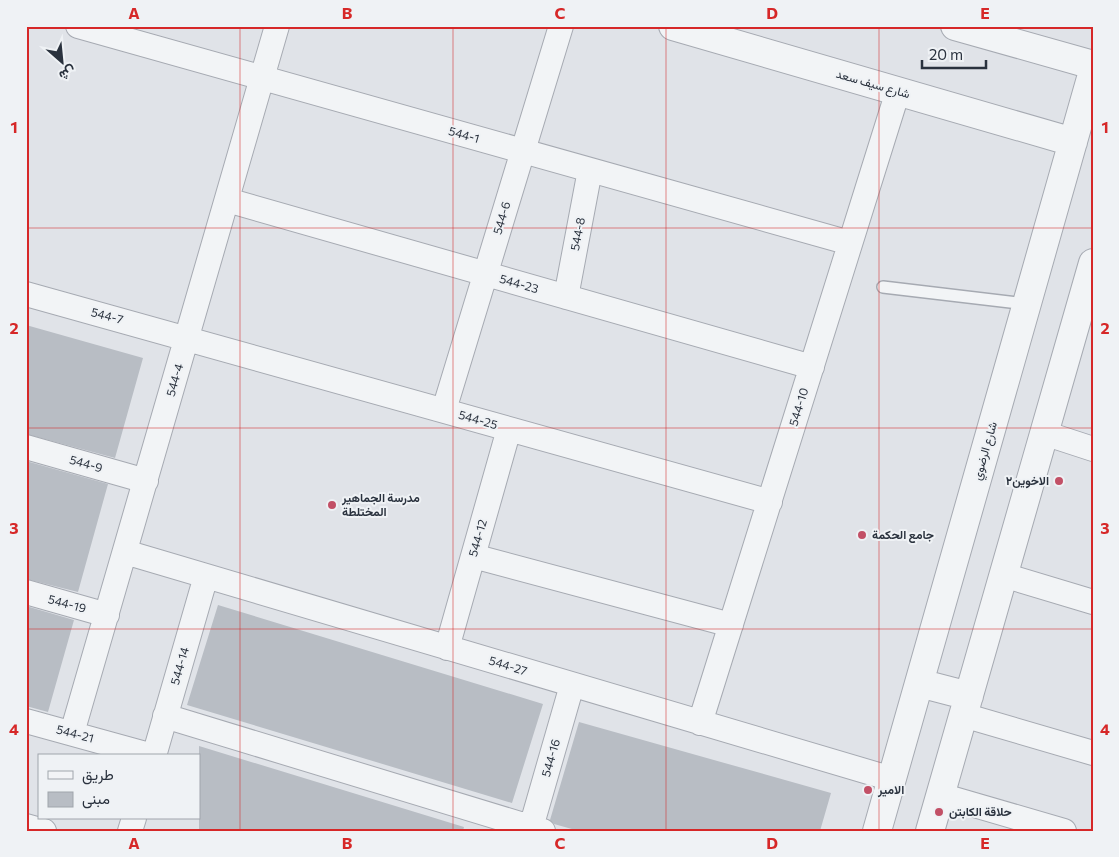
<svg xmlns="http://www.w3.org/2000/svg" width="1119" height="857" font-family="Commissioner,Vazirmatn,sans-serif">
<rect width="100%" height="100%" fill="#e0e3e8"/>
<path fill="#b8bdc4" d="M26,325l117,33 -28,100 -89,-24z
M26,461l82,23 -30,108 -52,-13z
M218,605l325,99 -31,99 -325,-98z
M26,606l48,14 -26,92 -22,-6z
M579,722l252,71 -11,38h-241l-25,-7 -4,-4z
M199,746l265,81 -1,4h-264z"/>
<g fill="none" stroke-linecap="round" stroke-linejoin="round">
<g stroke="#a6aab2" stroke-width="14">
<path id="service" d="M883,287l144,17"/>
</g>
<g stroke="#a6aab2" stroke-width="26">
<path id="minor" d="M78,26l772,217
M227,200l585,167
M26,294l744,208
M566,297l24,-127
M444,410l117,-384
M1044,433l49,16
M26,447l120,34
M125,552l767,227
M473,556l258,69
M1003,575l90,27
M26,592l81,23
M447,648l62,-219
M963,715l130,38
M165,716l378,115
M26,721l127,35
M700,723l198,-632
M72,733l205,-707
M154,756l52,-180
M940,795l124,36
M26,826l18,5
M130,831l4,-13
M530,831l42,-146"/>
</g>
<g stroke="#a6aab2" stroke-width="30">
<path id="tertiary" d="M673,26l400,116
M955,26l138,39
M919,683l50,13
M877,831l216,-760
M930,831l163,-568"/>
</g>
<use href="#service" stroke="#f2f4f6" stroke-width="11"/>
<use href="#minor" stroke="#f2f4f6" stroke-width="24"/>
<use href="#tertiary" stroke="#f2f4f6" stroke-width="28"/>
</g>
<path fill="none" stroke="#d62828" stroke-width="1" stroke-opacity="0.55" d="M240,26v805M453,26v805M666,26v805M879,26v805M26,228h1067M26,428h1067M26,629h1067"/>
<g fill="#c25066" stroke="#eff2f5" stroke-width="2">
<circle cx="1059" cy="481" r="5"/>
<circle cx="332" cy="505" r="5"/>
<circle cx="862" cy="535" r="5"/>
<circle cx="868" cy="790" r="5"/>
<circle cx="939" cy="812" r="5"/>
</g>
<g text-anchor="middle" stroke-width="4" stroke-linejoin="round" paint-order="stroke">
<g font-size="12" fill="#2a323e" stroke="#eff2f5">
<text transform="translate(873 84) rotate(16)" y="4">شارع سيف سعد</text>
<text transform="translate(464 135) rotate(16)" y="4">544-1</text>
<text transform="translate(502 218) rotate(-73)" y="4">544-6</text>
<text transform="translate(578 234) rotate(-79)" y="4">544-8</text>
<text transform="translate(519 284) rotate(16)" y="4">544-23</text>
<text transform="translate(107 316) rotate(15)" y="4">544-7</text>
<text transform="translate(175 380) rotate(-74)" y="4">544-4</text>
<text transform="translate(799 407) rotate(-73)" y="4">544-10</text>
<text transform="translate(478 420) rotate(16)" y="4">544-25</text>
<text transform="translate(985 451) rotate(-74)" y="4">شارع الرضوي</text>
<text transform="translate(86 464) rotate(16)" y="4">544-9</text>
<text transform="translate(478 538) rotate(-74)" y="4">544-12</text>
<text transform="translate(67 604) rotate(15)" y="4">544-19</text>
<text transform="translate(180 666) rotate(-74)" y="4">544-14</text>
<text transform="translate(508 666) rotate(17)" y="4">544-27</text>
<text transform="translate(75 734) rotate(15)" y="4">544-21</text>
<text transform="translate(551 758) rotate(-74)" y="4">544-16</text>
</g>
<g font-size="12" font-weight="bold" fill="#2a323e" stroke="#eff2f5" text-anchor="start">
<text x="1049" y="485" text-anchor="end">الاخوين٢</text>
<text x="342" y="502">مدرسة الجماهير<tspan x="342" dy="14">المختلطة</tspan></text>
<text x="872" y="539">جامع الحكمة</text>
<text x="878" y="794">الامير</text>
<text x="949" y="816">حلاقة الكابتن</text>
</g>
</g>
<rect width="1119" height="857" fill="none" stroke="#eff2f5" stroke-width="55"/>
<rect x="38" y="754" width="162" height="65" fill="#eff2f5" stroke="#a0a5ac"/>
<rect x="48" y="771" width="25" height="8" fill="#f2f4f6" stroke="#a0a5ac"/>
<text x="82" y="780" font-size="15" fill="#2a323e">طريق</text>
<rect x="48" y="792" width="25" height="15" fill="#b8bdc4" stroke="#a0a5ac"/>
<text x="82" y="804" font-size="15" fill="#2a323e">مبنى</text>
<g transform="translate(62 62) rotate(153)" stroke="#eff2f5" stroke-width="4" paint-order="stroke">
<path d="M0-4L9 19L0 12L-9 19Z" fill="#2a323e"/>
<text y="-8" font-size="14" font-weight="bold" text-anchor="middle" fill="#2a323e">ش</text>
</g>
<path d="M922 60v8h64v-8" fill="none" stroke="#2a323e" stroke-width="2.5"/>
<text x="929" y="60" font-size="15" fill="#2a323e" stroke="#eff2f5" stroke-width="4" paint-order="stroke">20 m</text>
<rect x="28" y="28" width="1064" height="802" fill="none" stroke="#d62828" stroke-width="2"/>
<g font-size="16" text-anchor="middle" font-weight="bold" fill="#d62828">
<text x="134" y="19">A</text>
<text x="347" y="19">B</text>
<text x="560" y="19">C</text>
<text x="772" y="19">D</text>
<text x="985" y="19">E</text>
<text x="14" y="133">1</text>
<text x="1105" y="133">1</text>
<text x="14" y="334">2</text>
<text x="1105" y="334">2</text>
<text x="14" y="534">3</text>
<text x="1105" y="534">3</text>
<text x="14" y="735">4</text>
<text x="1105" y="735">4</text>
<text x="134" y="849">A</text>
<text x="347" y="849">B</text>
<text x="560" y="849">C</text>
<text x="772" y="849">D</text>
<text x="985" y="849">E</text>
</g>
</svg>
